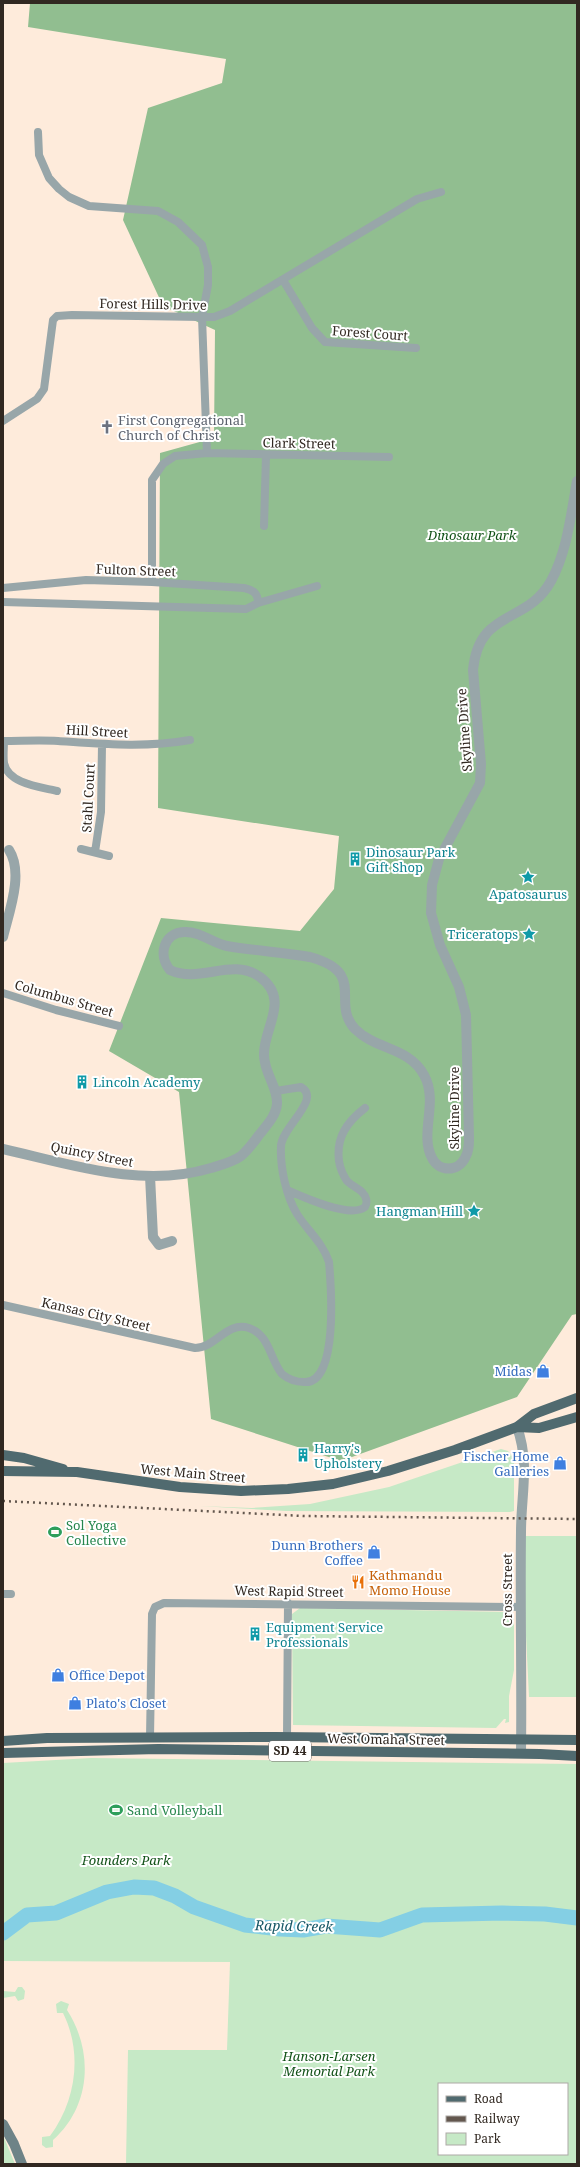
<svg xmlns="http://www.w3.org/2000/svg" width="580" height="2167" font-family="'Noto Serif',serif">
<rect width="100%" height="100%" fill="#feebdb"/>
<path fill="#c6e9c6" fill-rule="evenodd" d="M501,1449l7,2 6,8v52l-4,1 -224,-1 -87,-5 53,2 58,-4 79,-17z
M525,1536h52v161h-48l-4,-82z
M300,1608l209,4 5,5v53l-5,26v26l-4,1 1,-4h-2l-8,9 -203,-3 -1,-105v-6z
M91,1758l486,6v400h-451l2,-114h99l3,-88 -227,-1v-198zM439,2084h128v70h-128z
M18,1987h4l3,4 -1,8 -6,2 -3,-5 -12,2v-7l12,1z
M61,2001l8,3 -2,6c27,42 24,96 -14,130v7l-7,1 -4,-3v-8l8,-1c26,-35 33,-83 13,-123h-6l-1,-9z
M3,2135l12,29h-12z"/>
<path fill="#91be90" d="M30,3h547v1311l-5,1 -55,82 -176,64 -130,-42 -32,-327 -70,-41 52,-133 139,13 34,-42 5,-53 -181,-28 2,-355 54,-15 1,-108 -52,-24 -40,-86 25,-112 74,-25 4,-24 -198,-32z"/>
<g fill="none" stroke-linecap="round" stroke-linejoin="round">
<path stroke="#84cfe4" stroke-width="15" d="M3,1933l24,-18 29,-2 51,-21 27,-5 20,1 21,8 19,11 51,18 35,4 23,1 23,-4 54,4 42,-15 80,-2 43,1 32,4"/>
<path stroke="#98a6a9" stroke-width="8" d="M38,132l1,23 10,23 10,11 10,8 20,9 69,5 20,11 24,23 6,22v18l-6,32 5,136
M283,280l29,48 13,14 91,6
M3,421l34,-22 7,-10 9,-69 4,-4 15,-1 130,2h12l16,-6 187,-112 24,-7
M264,526l2,-71
M152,582v-102l11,-16 12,-8 32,-3 182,4
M3,588l83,-8 66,2 92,6c9,2 14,5 14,15
M3,602l243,7 12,-6 59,-17
M3,741c18,0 37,-1 55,0 45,3 87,7 132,-1
M4,741c0,7 -1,15 0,22 4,21 37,24 53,28
M81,849l28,7
M95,852l6,-40 1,-67
M3,993l53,17 63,16
M287,1190c16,7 63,29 78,17 3,-5 1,-11 -3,-15 -4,-4 -10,-6 -15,-11 -4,-6 -7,-13 -8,-20 -3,-24 8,-39 26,-53
M3,1305l192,43c21,0 31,-27 54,-20 21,7 21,32 33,46 6,5 15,8 22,8 35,3 27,-97 25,-120 -6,-19 -22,-32 -32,-48 -11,-18 -17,-47 -16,-68 1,-19 41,-47 20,-59l-25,4
M3,1594h8
M287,1737l1,-134
M150,1738l2,-124 3,-7 9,-4 356,4"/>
<path stroke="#98a6a9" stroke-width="10" d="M3,937c6,-25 21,-64 6,-87
M3,1149c67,15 139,40 208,19 10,-3 22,-6 30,-12 7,-6 13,-14 18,-21 7,-9 17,-19 18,-31 1,-17 -13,-31 -13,-49 -1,-27 27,-55 -4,-78 -28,-20 -60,7 -90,-7 -12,-14 -7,-37 14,-38 16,-1 28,11 43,14 28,5 56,6 83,11 58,16 20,45 45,72 21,21 54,18 69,46 15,27 -5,58 8,83 7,14 26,14 33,0 4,-6 4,-14 4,-21l-3,-122 -7,-28 -19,-42 -9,-32 1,-28 7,-26 41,-76 1,-19 -8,-94c6,-62 54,-45 78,-89 16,-29 20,-67 26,-100
M150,1176l3,61 6,8 13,-4
M517,1427c13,36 4,68 4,105 -1,74 1,148 0,221"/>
<path stroke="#6e8387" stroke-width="10" d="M3,2124l11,20 8,20"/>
<path stroke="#506a6f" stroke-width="10" d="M517,1427l22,1 38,-11
M3,1455l21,3 39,11
M3,1471l74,1 103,15 61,4 47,-2 45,-5 55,-13 67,-21 62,-23 17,-13 43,-16
M3,1741l44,-3 229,-1 301,3
M3,1753l155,-4 382,5 37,2"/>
<path stroke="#63574e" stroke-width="2.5" stroke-dasharray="2 4" stroke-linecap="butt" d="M3,1501l301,15 273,3"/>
</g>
<defs>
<g id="church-bare" transform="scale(1.08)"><path d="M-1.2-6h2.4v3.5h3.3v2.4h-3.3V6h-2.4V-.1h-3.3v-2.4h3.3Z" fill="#6b7280" stroke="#fff" stroke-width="2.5" paint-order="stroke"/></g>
<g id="building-bare" transform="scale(1.08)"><path d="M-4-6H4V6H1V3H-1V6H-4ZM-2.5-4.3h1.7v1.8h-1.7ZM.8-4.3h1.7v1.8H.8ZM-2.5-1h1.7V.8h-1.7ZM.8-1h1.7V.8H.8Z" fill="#0f9aa8" stroke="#fff" stroke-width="2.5" paint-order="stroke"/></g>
<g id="sight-bare" transform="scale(1.08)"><path d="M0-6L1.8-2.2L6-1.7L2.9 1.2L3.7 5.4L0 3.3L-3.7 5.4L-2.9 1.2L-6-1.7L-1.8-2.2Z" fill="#0f9aa8" stroke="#fff" stroke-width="2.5" paint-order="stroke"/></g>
<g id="shop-bare" transform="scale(1.08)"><path d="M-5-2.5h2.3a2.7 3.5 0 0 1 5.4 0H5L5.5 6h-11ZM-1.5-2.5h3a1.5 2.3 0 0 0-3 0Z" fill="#3f7fe0" stroke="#fff" stroke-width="2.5" paint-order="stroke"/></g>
<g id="stadium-bare" transform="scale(1.08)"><path d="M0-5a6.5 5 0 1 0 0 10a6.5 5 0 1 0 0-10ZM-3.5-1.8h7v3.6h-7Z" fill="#2e9e5b" stroke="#fff" stroke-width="2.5" paint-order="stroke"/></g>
<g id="restaurant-bare" transform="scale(1.08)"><path d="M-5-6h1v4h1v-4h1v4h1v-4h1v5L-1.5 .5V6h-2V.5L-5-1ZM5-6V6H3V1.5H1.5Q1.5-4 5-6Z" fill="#e8710a" stroke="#fff" stroke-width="2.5" paint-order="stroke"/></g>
</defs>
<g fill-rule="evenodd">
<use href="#church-bare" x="107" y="427"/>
<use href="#building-bare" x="355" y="859"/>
<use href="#sight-bare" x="528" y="877"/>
<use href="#sight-bare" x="529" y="934"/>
<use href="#building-bare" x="82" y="1082"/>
<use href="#sight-bare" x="474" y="1211"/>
<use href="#shop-bare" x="543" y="1371"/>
<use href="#building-bare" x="303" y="1455"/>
<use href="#shop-bare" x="560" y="1463"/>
<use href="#stadium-bare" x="55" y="1532"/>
<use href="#shop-bare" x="374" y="1552"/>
<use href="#restaurant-bare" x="358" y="1582"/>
<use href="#building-bare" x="255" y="1634"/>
<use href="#shop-bare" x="58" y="1675"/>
<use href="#shop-bare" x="75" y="1703"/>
<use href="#stadium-bare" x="116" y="1810"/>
</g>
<g text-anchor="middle" stroke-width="4" stroke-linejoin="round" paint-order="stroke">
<rect fill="#fff" stroke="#6f6864" stroke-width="1" x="269" y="1741" width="42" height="20" rx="3"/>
<g font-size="12" font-weight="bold" fill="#312821">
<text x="290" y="1755">SD 44</text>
</g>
<g font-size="13" fill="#312821" stroke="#fff">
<text transform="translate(153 304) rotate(1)" y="5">Forest Hills Drive</text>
<text transform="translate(370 333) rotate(4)" y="5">Forest Court</text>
<text transform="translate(299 443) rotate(1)" y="5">Clark Street</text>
<text transform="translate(136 570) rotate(2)" y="5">Fulton Street</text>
<text transform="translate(464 730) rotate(-94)" y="5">Skyline Drive</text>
<text transform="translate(97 731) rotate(3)" y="5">Hill Street</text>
<text transform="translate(88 798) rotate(-87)" y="5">Stahl Court</text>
<text transform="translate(64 998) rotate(16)" y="5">Columbus Street</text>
<text transform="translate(454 1108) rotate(-90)" y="5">Skyline Drive</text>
<text transform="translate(92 1154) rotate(11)" y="5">Quincy Street</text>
<text transform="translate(96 1314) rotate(13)" y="5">Kansas City Street</text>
<text transform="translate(193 1473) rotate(5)" y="5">West Main Street</text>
<text transform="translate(507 1590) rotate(-90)" y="5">Cross Street</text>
<text transform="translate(289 1591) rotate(1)" y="5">West Rapid Street</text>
<text transform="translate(386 1739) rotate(1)" y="5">West Omaha Street</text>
</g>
<g font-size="13" fill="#5b616d" stroke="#fff" text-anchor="start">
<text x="118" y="425">First Congregational<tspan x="118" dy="15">Church of Christ</tspan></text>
</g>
<g font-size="13" font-style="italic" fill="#125218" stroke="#fff">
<text x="472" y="540">Dinosaur Park</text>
<text x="126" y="1865">Founders Park</text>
<text x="329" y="2061">Hanson-Larsen<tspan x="329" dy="15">Memorial Park</tspan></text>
</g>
<g font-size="13" fill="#0d838f" stroke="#fff" text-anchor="start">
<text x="366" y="857">Dinosaur Park<tspan x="366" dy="15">Gift Shop</tspan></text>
<text x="528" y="899" text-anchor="middle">Apatosaurus</text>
<text x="518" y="939" text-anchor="end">Triceratops</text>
<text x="93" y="1087">Lincoln Academy</text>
<text x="463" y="1216" text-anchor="end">Hangman Hill</text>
<text x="314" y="1453">Harry's<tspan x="314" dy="15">Upholstery</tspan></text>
<text x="266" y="1632">Equipment Service<tspan x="266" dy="15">Professionals</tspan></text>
</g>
<g font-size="13" fill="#366cbe" stroke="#fff" text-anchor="end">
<text x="532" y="1376">Midas</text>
<text x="549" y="1461">Fischer Home<tspan x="549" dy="15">Galleries</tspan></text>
<text x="363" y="1550">Dunn Brothers<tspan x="363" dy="15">Coffee</tspan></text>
<text x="69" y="1680" text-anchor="start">Office Depot</text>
<text x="86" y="1708" text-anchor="start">Plato's Closet</text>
</g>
<g font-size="13" fill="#27864d" stroke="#fff" text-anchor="start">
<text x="66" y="1530">Sol Yoga<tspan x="66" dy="15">Collective</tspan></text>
<text x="127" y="1815">Sand Volleyball</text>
</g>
<g font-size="13" fill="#c56008" stroke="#fff" text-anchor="start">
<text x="369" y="1580">Kathmandu<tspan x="369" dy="15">Momo House</tspan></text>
</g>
<g font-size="14" font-style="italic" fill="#165665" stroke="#fff">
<text transform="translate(294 1926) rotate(1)" y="5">Rapid Creek</text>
</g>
</g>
<rect width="580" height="2167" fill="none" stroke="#312821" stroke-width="8"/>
<rect x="438" y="2083" width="130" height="72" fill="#ffffff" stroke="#ada9a6"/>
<rect x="446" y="2096" width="20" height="6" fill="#506a6f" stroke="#ada9a6"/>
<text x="474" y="2103" font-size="12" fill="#312821">Road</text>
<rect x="446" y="2116" width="20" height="6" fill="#63574e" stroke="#ada9a6"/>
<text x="474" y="2123" font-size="12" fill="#312821">Railway</text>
<rect x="446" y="2133" width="20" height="12" fill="#c6e9c6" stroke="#ada9a6"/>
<text x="474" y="2143" font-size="12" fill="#312821">Park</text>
</svg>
